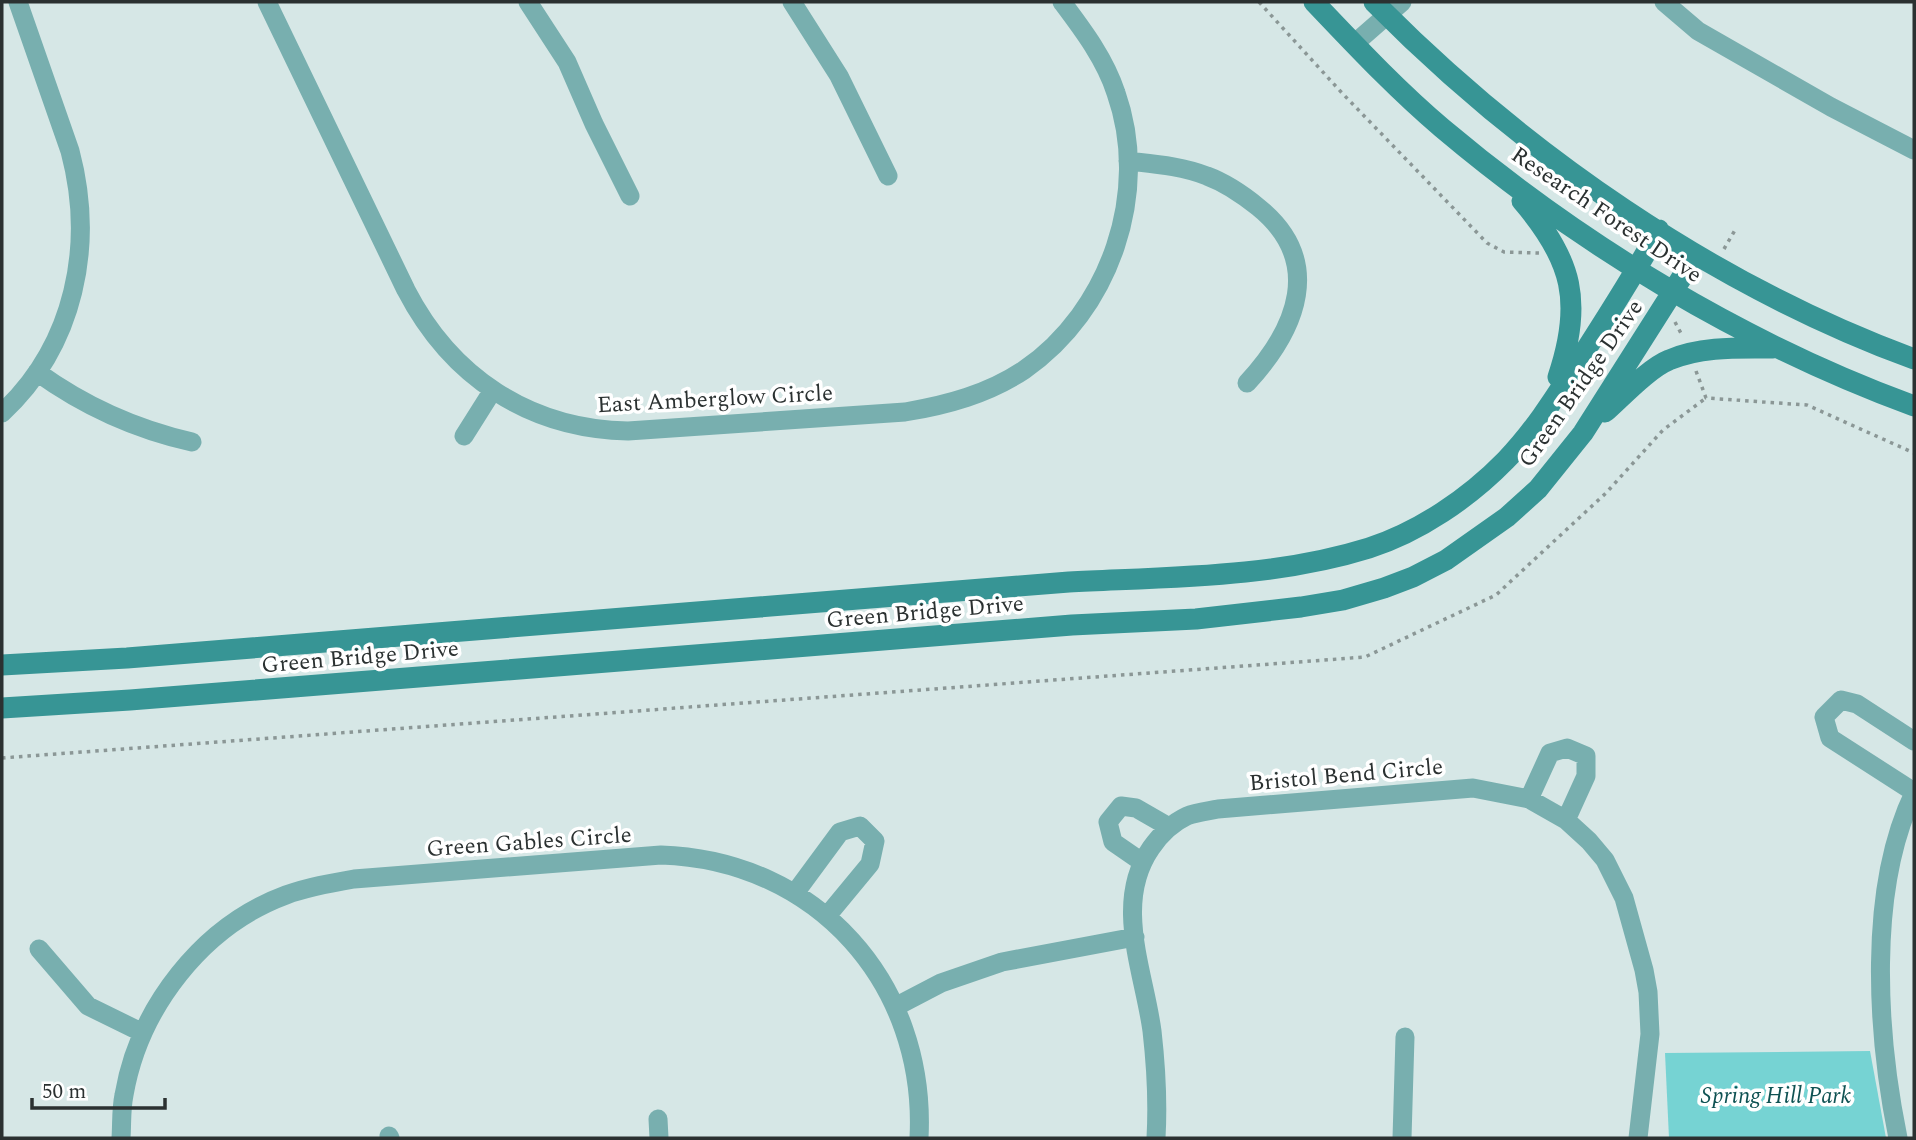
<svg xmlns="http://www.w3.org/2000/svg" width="1916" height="1140" font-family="Spectral,serif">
<rect width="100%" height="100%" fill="#d6e7e6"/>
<path fill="#76d3d3" d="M1870,1051l16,87h-217l-4,-85z"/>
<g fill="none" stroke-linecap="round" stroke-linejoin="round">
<path stroke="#8b9796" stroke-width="3.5" stroke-dasharray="3.5 5" stroke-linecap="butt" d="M1259,2l83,91 145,150 17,9 35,1
M1724,249l11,-19
M1675,322l8,15
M1696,371l10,27 101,7 107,48
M2,758l1363,-101 131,-62 110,-102 57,-63 43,-32"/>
<path stroke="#78afaf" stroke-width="19" d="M267,2l139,288c45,87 123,139 222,141l277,-19c42,-7 83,-18 119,-42 86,-59 127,-178 92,-277 -11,-34 -33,-63 -54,-91
M528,2l39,60 27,62 36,72
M792,2l47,74 49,100
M1664,2l34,29 133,76 83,43
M1354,44l48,-42
M1128,161c26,3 54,5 79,15 19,7 35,18 51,31 67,54 39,122 -11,176
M37,372c47,34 97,57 155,70
M2,413c73,-68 93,-168 68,-262l-52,-149
M464,436l29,-46
M1914,741l-57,-37 -16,-4 -17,17 6,21 84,54
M1529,799l21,-46 17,-5 19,8v20l-20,44
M1142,862l-29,-20 -5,-20 13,-16 15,2 33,19
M795,893l45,-61 20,-6 15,15 -5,23 -43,52
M39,949l49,57 55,27
M895,1007l46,-24 61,-21 133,-25
M658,1119l1,19
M389,1136l1,2
M121,1138c1,-14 0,-29 3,-43 15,-87 78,-169 162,-200 22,-8 45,-12 68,-16l307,-24c156,5 266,129 258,283
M1156,1138c2,-35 0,-72 -4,-107 -8,-60 -39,-128 -1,-183 9,-13 21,-25 36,-32 9,-4 21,-5 31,-7l255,-21 56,11 37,21 23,21 16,19 19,38 20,72 4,22 2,42 -12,104
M1402,1138l3,-101
M1898,1138c-21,-103 -31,-248 16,-345"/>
<path stroke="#379595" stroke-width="21" d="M1314,2c41,43 82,87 128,126 140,118 301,215 472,278
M1374,2c150,152 339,283 540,357
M1522,201c51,59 61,102 36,176
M1605,412c17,-15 44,-44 64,-52 32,-14 71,-12 104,-12
M2,665l125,-7 942,-76c100,-5 204,-4 300,-34 50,-16 100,-50 137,-88 32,-33 56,-74 81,-112 25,-39 49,-77 72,-118
M2,708l128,-8 942,-75 124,-6 105,-12 42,-7 41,-12 29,-11 33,-17 61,-43 31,-28 45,-56 113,-178"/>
</g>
<g text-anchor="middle" stroke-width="7" stroke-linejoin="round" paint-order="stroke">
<g font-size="23" fill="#2b3131" stroke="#fff">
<text transform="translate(1607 214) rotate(34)" y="8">Research Forest Drive</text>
<text transform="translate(1580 383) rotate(-55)" y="8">Green Bridge Drive</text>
<text transform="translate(715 398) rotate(-3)" y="8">East Amberglow Circle</text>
<text transform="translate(925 611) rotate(-5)" y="8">Green Bridge Drive</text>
<text transform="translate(360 656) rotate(-5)" y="8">Green Bridge Drive</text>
<text transform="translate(1346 774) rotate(-5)" y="8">Bristol Bend Circle</text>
<text transform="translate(529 841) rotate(-4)" y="8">Green Gables Circle</text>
</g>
<g font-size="23" font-style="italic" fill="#0f5253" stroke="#fff">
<text x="1776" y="1103">Spring Hill Park</text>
</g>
</g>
<rect width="1916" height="1140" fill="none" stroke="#2b3131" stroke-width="7"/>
<path d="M32 1098v10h133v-10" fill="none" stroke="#2b3131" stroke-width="3.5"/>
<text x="42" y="1098" font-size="21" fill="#2b3131" stroke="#ffffff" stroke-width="5" paint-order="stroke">50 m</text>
</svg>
